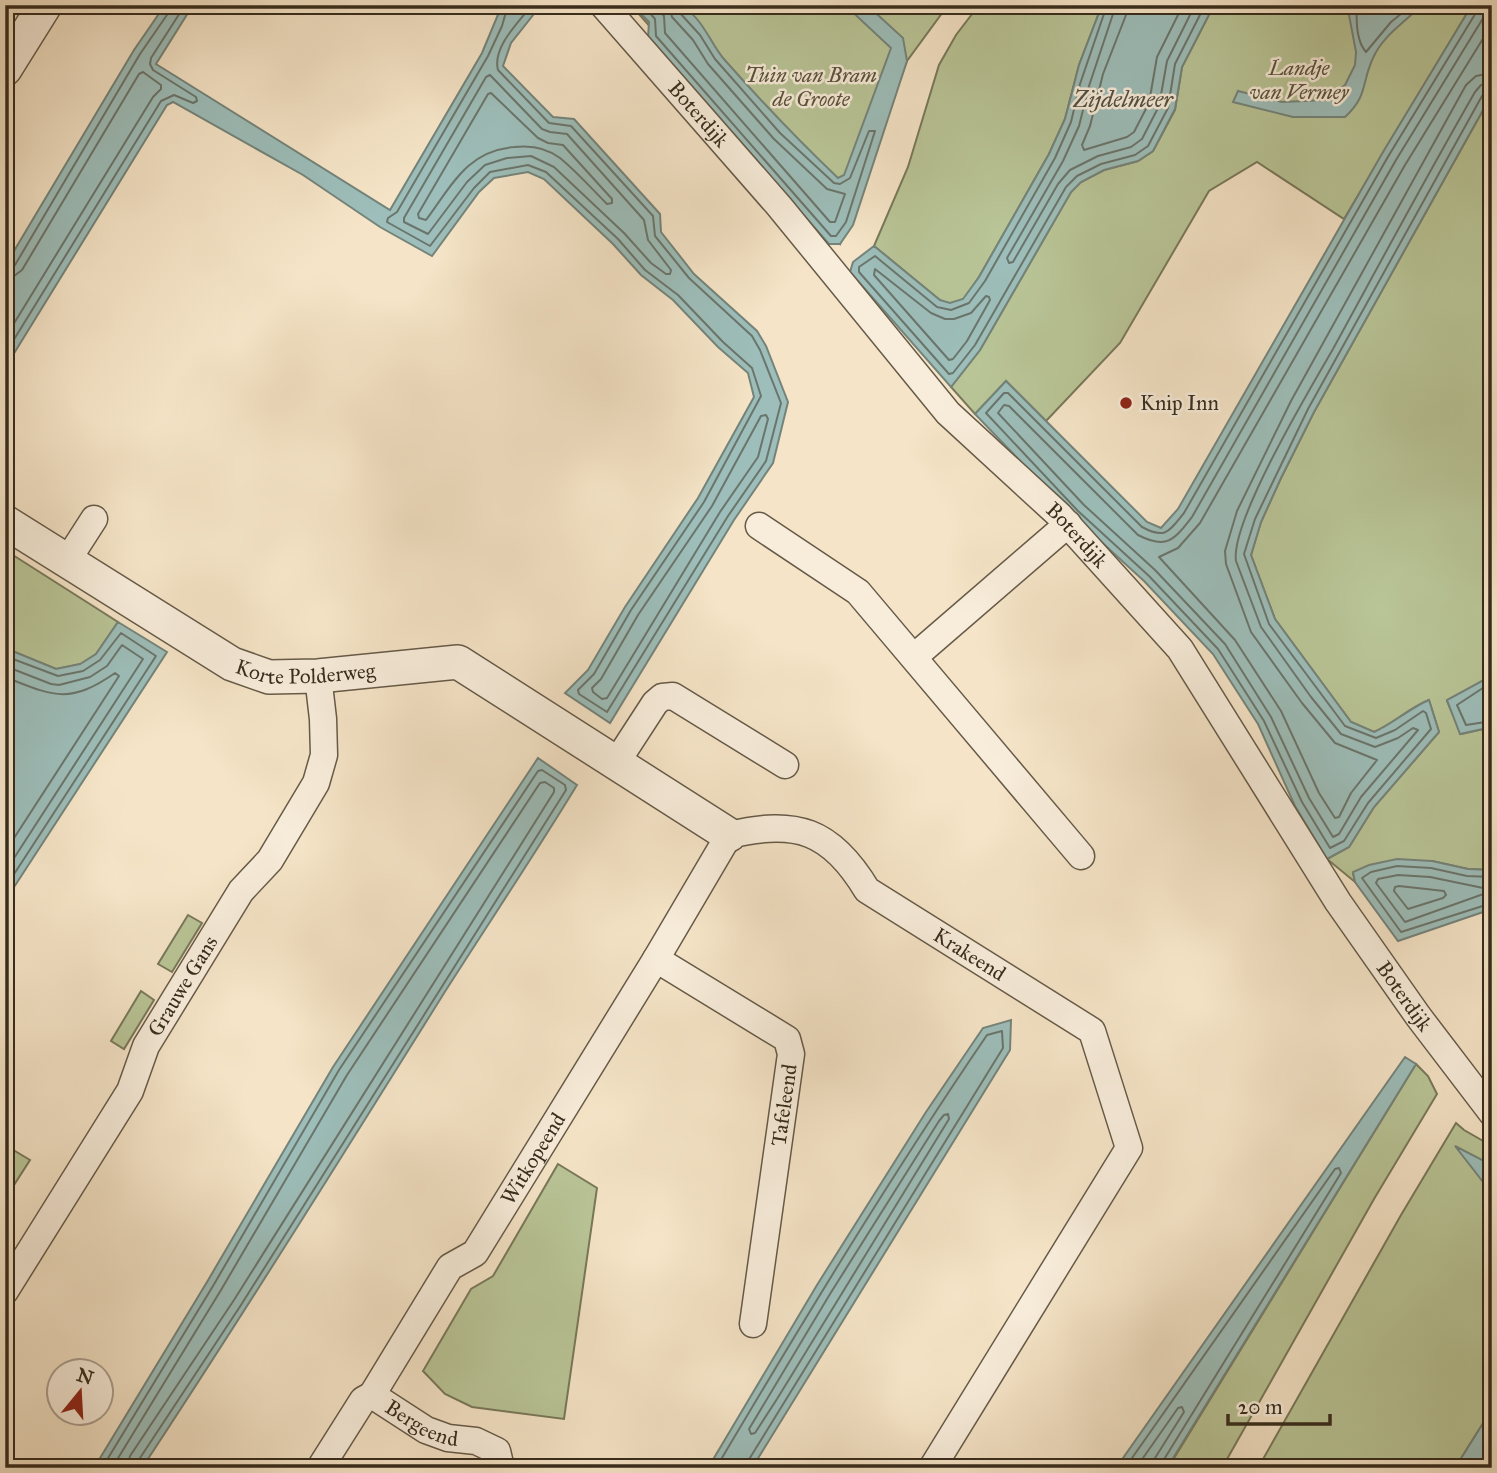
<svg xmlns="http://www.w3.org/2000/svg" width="1497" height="1473" font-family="'IM FELL Great Primer',serif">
<rect width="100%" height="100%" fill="#f5e4c7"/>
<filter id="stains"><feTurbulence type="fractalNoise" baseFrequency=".00286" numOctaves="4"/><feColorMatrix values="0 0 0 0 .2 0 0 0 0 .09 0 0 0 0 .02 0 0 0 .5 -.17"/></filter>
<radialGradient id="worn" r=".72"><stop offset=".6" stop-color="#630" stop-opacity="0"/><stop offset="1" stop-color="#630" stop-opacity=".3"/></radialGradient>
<path fill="#b9c597" stroke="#78785a" stroke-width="2" d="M631,5h317l-41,56 -67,183z
M979,5h123l-23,60 -14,54 -16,35 -70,123 -15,22 -14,5 -9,-3 -67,-55 34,-79 31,-102 17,-30z
M1214,5h258l-128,214 -87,-57 -48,29 -89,152 -74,78 -40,-40 -31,33 -24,-27 29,-37 91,-158 10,-10 23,-12 34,-9 15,-10 22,-41 7,-43z
M1492,94v577l-8,9 -37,21 14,33 31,-7v143l-24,-1 -36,-8 -79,12 2,9 -28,-23 22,-12 25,-40 65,-75 -10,-32c-20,8 -35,23 -55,32l-23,-10 -76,-103 -24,-64 10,-33 20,-44 33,-66z
M5,550l113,72 -22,32 -15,10 -25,5 -51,-21z
M188,915l14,8 -30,49 -14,-8z
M141,991l13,9 -30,49 -13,-8z
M1416,1064l12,12 9,18 -63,105 -152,269h-54z
M1456,1123l8,7 28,16v19l-4,-4 4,32v216l-37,59h-197l143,-253z
M5,1145l25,15 -25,39z
M558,1164l39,24 -33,231 -92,-12 -27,-13 -22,-23 48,-82 22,-13z"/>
<path fill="#9dbeba" stroke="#74847b" stroke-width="2" d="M165,5h28l-37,59 234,146 92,-157 20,-48h39l-30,38 -8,23 50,51 21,2 86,95 1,18 33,42 63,57 9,15 22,56 -15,61 -39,57 -124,203 -45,-30 23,-23 37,-63 73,-109 56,-101 -6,-24 -30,-26 -45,-47 -32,-25 -28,-31 -69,-65 -16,-7 -34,6 -15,14 -47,64 -52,-29 -77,-52 -130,-73 -6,3 -162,263v-102l129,-216z
M636,5c13,0 36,-4 48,3 18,10 26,34 39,50 37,42 75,82 115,120l6,-3 47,-127 -46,-43h22l36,33 4,23 -54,164 -13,19h-11l-181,-206 1,-16 -15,-15z
M1102,5h112l-32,62 -7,42 -22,42 -15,10 -34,9 -23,12 -10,10 -91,158 -29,37 -101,-115 3,-10 21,-16 66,54 10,3 13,-4 16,-22 70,-123 16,-35 14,-54z
M1350,5h71c-16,18 -38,30 -48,53 -12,26 -5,38 -28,59h-52l-60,-15 5,-11 44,11 44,-2 19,-15 10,-20 1,-13 -7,-37z
M1472,5h20v89l-178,318 -33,66 -20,44 -10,33 24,64 76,103 23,10c20,-9 36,-24 55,-32l10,32 -65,75 -25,40 -22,12 -32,-53 -37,-82 -45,-70 -69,-73 -71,-65 -98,-102 31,-33 141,141 14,6 17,-19 205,-357z
M118,622l49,30 -162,249v-253l51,21 24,-5 16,-10z
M1492,671v56l-32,7 -13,-34 37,-20z
M538,758l39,27c-42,69 -87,136 -131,205 -100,160 -200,320 -304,478h-48l113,-186 126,-215z
M1397,859l35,2 36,8 24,1v39l-94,32 -43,-59 -2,-10 16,-7z
M1011,1020l-1,30 -258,418h-44l109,-183 109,-173 57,-84z
M1405,1057l11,7 -249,404h-51z
M1455,1146l37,19v29l-2,-3z
M1492,1409v59h-37z"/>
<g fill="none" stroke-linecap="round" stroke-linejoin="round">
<path stroke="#6a756c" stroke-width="2" d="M508,5l-6,21 -14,30 -91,156 -9,6 -1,4 43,24 44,-58 16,-16 38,-7 18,7 72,67 27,31 33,25 45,47 29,26 9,28 -57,106 -73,108 -37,64 -16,16 1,4 28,18 121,-196 38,-55 15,-58 -21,-53 -8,-14 -63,-58 -34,-42 -2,-20 -82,-90 -22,-3 -51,-53c-6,-23 21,-48 34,-65
M643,5l12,14 1,17 175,200h5l10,-14 29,-91h-6l-19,47 -10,6 -6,-1 -54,-50 -65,-74 -15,-24 -21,-23 -2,-7
M655,5l9,11 1,17 165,189h5l10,-28 -18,-5 -53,-50 -66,-75 -15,-24 -21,-23 -3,-12
M1107,5l-27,79 -9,38 -16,36 -70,123 -16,22 -18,7 -14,-3 -62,-51 -16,11v5l90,102 4,-1 22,-28 91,-158 11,-11 24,-12 34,-9 13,-9 20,-38 7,-44 30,-59
M1116,5l-27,81 -10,40 -16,35 -56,97 2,5 4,-1 45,-78 12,-14 28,-14 33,-9 11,-8 17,-33 8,-45 28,-56
M1127,5l-1,10 -23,59 -13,52 -8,19 2,5 43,-13 7,-5 15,-29 8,-46 26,-52
M1357,5c-1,15 -1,36 9,47l25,-30 21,-17
M1478,5l-1,6 -88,144 -205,358c-15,18 -18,27 -42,14l-134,-134h-4l-18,20 92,98 71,65 69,73 46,72 38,81 28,46 14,-7 24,-38 63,-74 -5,-16 -3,-2 -28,19 -19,8 -31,-12 -76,-102 -25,-70 11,-35 53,-110 174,-313 10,-4
M1487,5l-2,10 -89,145 -204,357c-18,23 -25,33 -54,18l-129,-129 -5,-1 -6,8 86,92 71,65 70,74 46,73 38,81 24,39 6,-3 22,-37 57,-67 -5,-2 -15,10 -23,9 -34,-13 -30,-37 -50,-70 -25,-66c-6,-39 75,-174 97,-212 47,-86 93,-172 142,-257l6,-7 11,-2
M1492,24l-87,141 -205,358 -22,25 -19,9 76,83 46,71 38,82 16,25 4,-1 12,-24 26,-33 -42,-17 -33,-40 -51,-71 -25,-68 -1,-13 12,-40 54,-110 175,-316 10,-9 16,-3
M490,75l52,54 8,3 17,2 77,86 4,20 23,30 -1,4h-4l-15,-11 -27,-30 -70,-66 -23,-11 -24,2 -22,7 -18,17 -39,52 -24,-12v-4l82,-141z
M491,93l47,45 10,5 15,2 49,54v4l-5,1c-15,-15 -30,-32 -47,-46 -13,-10 -29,-13 -46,-11 -47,4 -62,38 -88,73l-7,-2 -1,-4 70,-120z
M5,269l10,-4 125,-211 29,-42 1,-7
M875,269l56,44 14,6h9l17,-6 15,-17 3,1 1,3 -23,41 -14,18 -4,1 -75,-85z
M5,277l9,-1 8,-6 117,-196 4,-2 18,13v4l-8,8 -148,241
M5,354l156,-253 13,-6 19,8 4,-2 -1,-4 -43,-27 -3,-6 1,-6 34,-53
M766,415l2,4 -10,38 -38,55 -113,186 -5,1 -9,-7 -1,-4 9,-9 37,-64 74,-109 49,-90z
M5,656l53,20 25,-5 17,-11 21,-27 35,23 -151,232
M5,666l46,18 8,1 31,-8 17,-11 15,-21 21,14 -138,213
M5,677c48,19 64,28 110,-4l4,3 -114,176
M1492,682l-35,23 9,20 26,-4
M1492,877l-25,-1 -36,-8 -34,-2 -26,6 -9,6 39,54 91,-29
M1399,886l45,5 2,4 -3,3 -35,11 -14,-18 1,-4z
M1492,887l-4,2 -58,-12 -32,-2 -20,4 -2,4 29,39 84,-30 3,2
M948,1114l1,5 -172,280 -22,34 -4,1 -2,-5 81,-135 109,-173 5,-6z
M102,1468l111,-182 126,-216 199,-299 4,-1 23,15 1,5 -325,515 -103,156 -2,7
M112,1468l109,-178 126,-215 193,-292 5,-1 9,6v4l-320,508 -104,156 -3,12
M716,1468c87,-147 175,-292 271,-433l15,-4 1,17 -255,413 -1,7
M1125,1468l210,-299 4,-1 2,5 -178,288 -1,7
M1136,1468l42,-60 4,-1 2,5 -29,46 -2,10"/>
<g stroke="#665a48" stroke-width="29">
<g id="minor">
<path id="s1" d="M603,5l176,201 169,207 111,102 121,134 158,253 80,114 74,97"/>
<path d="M759,526l99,66 223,264"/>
<path d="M67,561l27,-42"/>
<path d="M914,657l154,-133"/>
<path d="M616,763l39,-60 7,-6 11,-1 112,69"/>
<path d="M656,959l131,80 4,15 -38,270"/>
<path id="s2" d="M5,1291l125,-200 16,-45 95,-155 29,-31 46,-77 8,-28 -1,-36 -5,-43"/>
<path id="s3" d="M372,1395l54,35 22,8 28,3 21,10 4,17"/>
<path id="s4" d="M320,1468l43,-68 9,-5 78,-128 25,-14 181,-294 73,-124c67,-16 102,-5 138,55l225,141 37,117 -197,320"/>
</g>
</g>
<g stroke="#665a48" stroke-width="36">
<g id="tertiary">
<path d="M5,69l40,-64"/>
<path id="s5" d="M5,522l227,142 37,13 49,-1 140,-14 271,173"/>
</g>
</g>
<use href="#minor" stroke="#f8eddb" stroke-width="26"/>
<use href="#tertiary" stroke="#f8eddb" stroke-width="33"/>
</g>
<circle fill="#8f2418" stroke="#f8eddb" stroke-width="2.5" cx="1126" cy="403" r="7"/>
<g text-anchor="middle" stroke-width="5" stroke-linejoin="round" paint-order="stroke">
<g font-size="21" font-style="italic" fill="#58523c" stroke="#f8eddb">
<text x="1299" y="75">Landje<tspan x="1299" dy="24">van Vermey</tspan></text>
<text x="811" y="82">Tuin van Bram<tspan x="811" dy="24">de Groote</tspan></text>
</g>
<g font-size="21" fill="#372c1d" stroke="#f8eddb">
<text dy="7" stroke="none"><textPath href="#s1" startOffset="145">Boterdijk</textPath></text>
<text dy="7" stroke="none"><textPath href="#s1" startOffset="712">Boterdijk</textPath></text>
<text dy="7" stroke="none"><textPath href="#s5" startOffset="343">Korte Polderweg</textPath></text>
<text dy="7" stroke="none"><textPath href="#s4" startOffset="1043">Krakeend</textPath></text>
<text dy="7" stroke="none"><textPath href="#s2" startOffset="354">Grauwe Gans</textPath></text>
<text dy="7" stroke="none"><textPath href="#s1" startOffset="1279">Boterdijk</textPath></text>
<text transform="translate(784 1105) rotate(-82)" y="7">Tafeleend</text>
<text dy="7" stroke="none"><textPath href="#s4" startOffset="380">Witkopeend</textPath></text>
<text dy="7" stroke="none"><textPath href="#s3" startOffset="58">Bergeend</textPath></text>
</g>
<g font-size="21" fill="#372c1d" stroke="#f8eddb" text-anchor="start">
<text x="1140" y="410">Knip Inn</text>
</g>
<g font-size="23" font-style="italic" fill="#505044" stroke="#f8eddb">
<text x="1123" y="107">Zijdelmeer</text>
</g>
</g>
<rect width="1497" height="1473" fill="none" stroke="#f5e4c7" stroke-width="28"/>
<rect x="7" y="7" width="1483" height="1459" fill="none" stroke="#372c1d" stroke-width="3.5"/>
<rect x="14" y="14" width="1469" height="1445" fill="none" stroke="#372c1d" stroke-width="2"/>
<g transform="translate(80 1392) rotate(18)"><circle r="33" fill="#f8eddb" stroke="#aba08f" stroke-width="2"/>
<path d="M0-5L12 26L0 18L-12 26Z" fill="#8f2418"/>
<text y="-10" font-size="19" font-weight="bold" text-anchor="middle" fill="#372c1d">N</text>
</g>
<path d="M1228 1414v10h102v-10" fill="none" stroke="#372c1d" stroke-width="3.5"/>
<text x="1238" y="1414" font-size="21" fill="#372c1d" stroke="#f8eddb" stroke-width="5" paint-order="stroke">20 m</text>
<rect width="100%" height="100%" filter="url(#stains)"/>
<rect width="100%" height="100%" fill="url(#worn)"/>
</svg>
